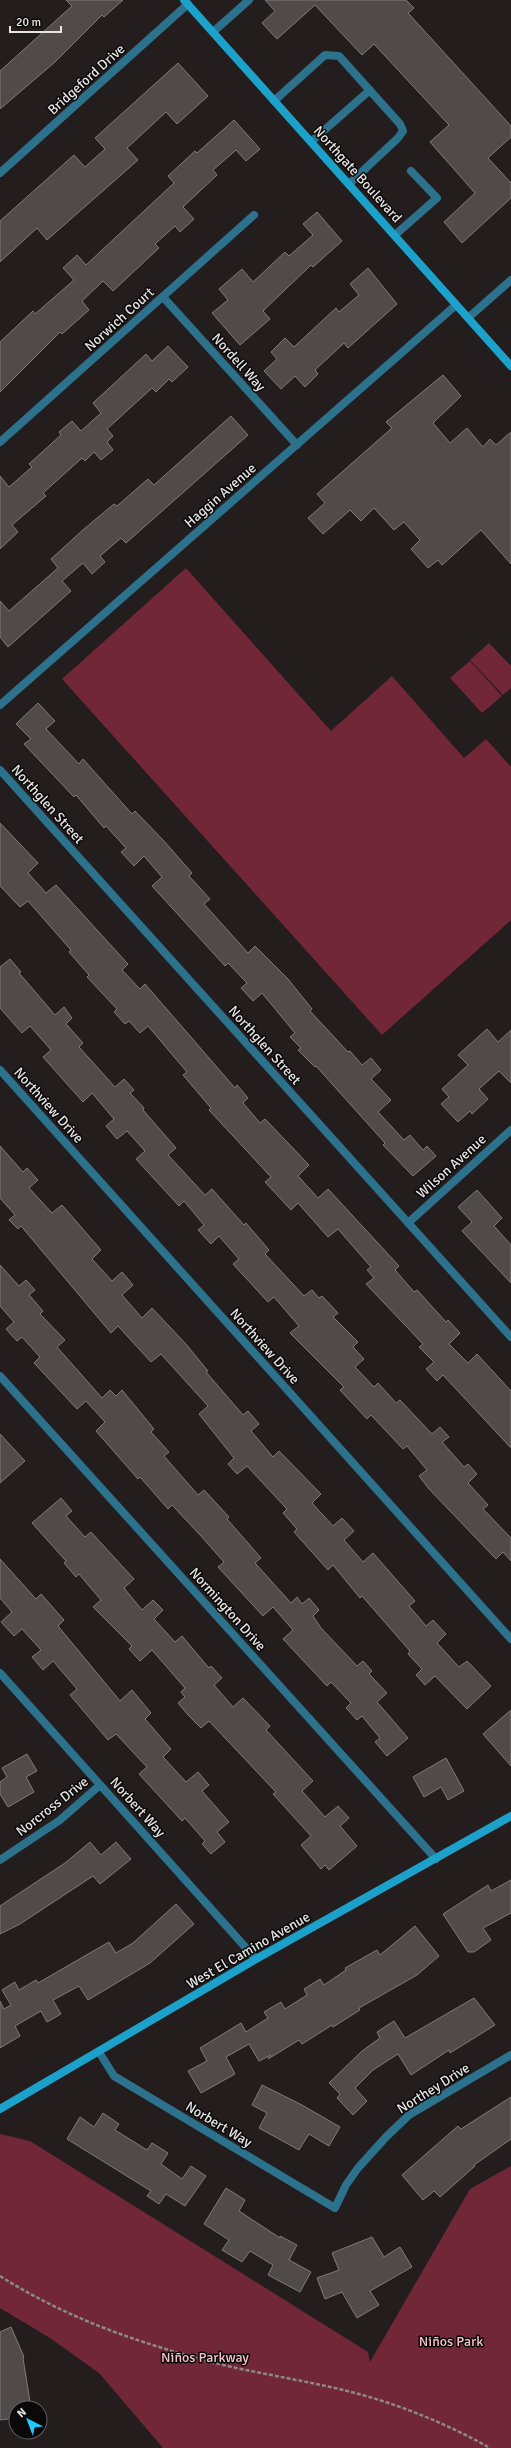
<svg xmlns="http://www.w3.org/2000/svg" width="511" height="2448" font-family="Signika,sans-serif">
<rect width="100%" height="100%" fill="#231d1e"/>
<path fill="#712738" d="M186,568l145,163 61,-55 72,82 22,-19 25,28v153l-129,115 -320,-356z
M489,643l22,23v22l-8,7 -33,-35z
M470,661l32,35 -20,17 -32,-35z
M0,2134l30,7 338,211 2,10 100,-173 41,-23v282h-348l-64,-75 -49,-35 -50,-30z"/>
<path fill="#504a4a" stroke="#817a7b" d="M66,0h57l-19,17 -2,-2 -47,47 -55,47v-38l72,-65z
M265,0h141l8,8 -6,5 103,113v11l-23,21 23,25v15l-49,45 -18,-21 31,-29 -45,-51 19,-17 -75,-81 -12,11 -47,-50 -38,34 -15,-16 13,-12z
M178,63l30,33 -31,28 -11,-12 -39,36 11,12 -91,80 -10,-12 -37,34v-41l74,-66 11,12 20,-18 -10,-11z
M234,120l26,29 -14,12 -10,-11 -23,20 4,5 -34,32 11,12 -14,13 -5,-6 -20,18 4,4 -46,43 -10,-10 -21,20 7,9 -27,24 -2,-2 -60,60v-50l33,-31 2,3 39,-34 -11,-12 14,-13 9,10 88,-82 -6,-7 27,-25 2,2z
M317,212l25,29 -29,26 -2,-2 -48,46 7,8 -30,26 -28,-32 16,-13 -9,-11 23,-20 11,13 32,-30 4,4 24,-21 -10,-11z
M368,268l29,36 -49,44 -4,-5 -29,27 3,4 -13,13 -10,-11 -14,13 -17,-18 13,-12 -6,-7 14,-14 9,9 42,-39 3,4 20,-17 -9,-11z
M168,346l20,21 -16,15 -3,-3 -13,13 -4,-4 -45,41 6,7 -6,6 6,8 -12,10 -7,-8 -9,9 -3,-3 -39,35 3,3 -34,29 6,7 -18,17v-73l9,11 23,-20 -3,-3 32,-29 -2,-3 13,-11 9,10 20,-18 -8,-10 53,-49 6,7z
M443,375l18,21 -28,27 17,20 17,-15 16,19 7,-8 6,6 15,-13v132l-30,-34 -39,35 -4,-5 -10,8 -17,-19 9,-9 -16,-18 -10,8 -20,-22 -13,13 -11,-11 -27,24 -15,-16 17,-15 -8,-9 75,-66 -6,-6z
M231,416l17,19 -122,108 -5,-5 -21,18 5,6 -13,12 -9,-11 -21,18 9,10 -63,56 -8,-10v-36l9,10 49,-43 -7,-9 33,-30 30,-25 3,2 31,-27 6,6z
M38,703l17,18 -9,8 33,35 4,-5 49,55 3,-3 29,30 28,32 -3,3 21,23 -6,5 44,49 7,-7 33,33 24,30 -2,2 38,41 2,-1 12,14 9,-7 10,12 -10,9 20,21 -13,12 26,28 6,-5 13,15 4,-4 9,10 -23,20 -30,-31 2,-2 -69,-77 -1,1 -17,-17 3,-2 -11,-11 5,-4 -33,-40 -9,8 -12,-13 6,-5 -19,-20 -3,3 -73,-80 10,-9 -18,-21 -10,10 -13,-14 5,-4 -20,-22 -2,2 -28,-33 -2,2 -50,-53 7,-5 -15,-15z
M0,823l38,40 -10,10 18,20 10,-8 72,79 -6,6 18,19 5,-5 90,104 2,-3 11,13 -5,5 17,20 5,-4 44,46 -11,11 20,22 10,-9 71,77 -4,4 19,22 3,-2 29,32 2,-2 12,13 -11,11 19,19 9,-9 34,37v57l-68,-73 -6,6 -11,-12 8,-7 -15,-15 4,-3 -57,-60 8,-6 -7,-8 4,-3 -33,-38 -10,8 -30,-34 -7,7 -26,-28 6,-5 -62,-67 2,-2 -28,-33 4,-3 -39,-46 -8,7 -11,-12 -4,3 -11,-12 3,-3 -30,-32 2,-2 -20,-23 2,-2 -43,-49 -8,6 -20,-21z
M10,959l11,13 -2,1 36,42 9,-8 8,11 -6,6 17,19 -4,4 36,40 9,-8 10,11 -4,3 14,15 -1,2 33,38 -8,7 37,40 7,-6 32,36 2,-2 23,27 -4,4 39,42 8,-6 7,8 3,-2 16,17 -5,4 25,25 -5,5 11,12 -9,8 19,20 4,-4 18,20 4,-3 32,34 8,-7 9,10 -7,5 22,25 4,-3 9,10 -9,9 20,22 -5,4 28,29v23l-8,-9 -7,7 -67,-70 -10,-13 8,-6 -20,-24 -4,3 -32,-34 -4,4 -27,-29 4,-3 -54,-54 9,-7 -25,-29 -6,5 -35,-38 6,-5 -20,-23 -8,8 -13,-14 6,-5 -20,-24 -5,5 -43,-47 9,-8 -18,-20 -10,8 -11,-13 8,-7 -22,-26 -9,9 -40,-45 8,-7 -21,-24 -8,7 -22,-25v-41z
M487,1029l11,13 13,-12v53l-12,-12 -20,18 9,10 -16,15 -2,-3 -12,11 -17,-18 8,-7 -7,-8 26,-24 -10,-10z
M0,1146l23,26 4,-4 11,12 -9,8 23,25 10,-8 39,45 -9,9 20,22 10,-9 11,13 -11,10 20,23 10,-10 33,35 23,28 -2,1 37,43 5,-4 11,13 -8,7 22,26 6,-6 42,43 -9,9 21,23 9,-8 12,13 -10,9 19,22 10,-9 42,48 -6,5 17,20 7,-6 13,14 -9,9 22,24 8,-6 24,25 -24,23 -32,-33 -10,9 -9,-10 6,-6 -14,-15 2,-3 -48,-55 -2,2 -27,-33 -5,5 -34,-38 3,-3 -14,-16 4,-4 -40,-43 -10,8 -9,-10 6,-6 -35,-44 9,-8 -47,-52 -10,8 -33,-36 -7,7 -90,-107 -3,3 -9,-9 6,-5 -15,-17z
M477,1190l25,28 -8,8 17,19v38l-49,-52 10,-9 -14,-15z
M0,1265l19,21 7,-6 9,10 -6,5 14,16 -3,3 25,26 -8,7 45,51 8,-8 6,6 6,-6 32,39 -3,3 18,20 -5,4 34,39 6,-5 25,27 -2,2 34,39 -6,5 36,40 6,-6 5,7 7,-6 10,12 -6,6 8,12 36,38 6,-5 9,10 -3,3 18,19 -10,9 31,36 -21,18 -12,-14 5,-4 -18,-22 -5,4 -11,-12 5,-5 -20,-21 -4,4 -44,-47 10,-9 -20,-23 -10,9 -45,-49 6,-5 -23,-26 -29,-31 -4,4 -28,-32 -2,2 -42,-48 9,-9 -19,-21 -9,8 -43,-46 6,-6 -18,-20 -5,4 -11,-12 8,-7 -14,-16z
M0,1434l25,27 -25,22z
M61,1498l11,13 -6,5 19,21 6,-5 43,47 -10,9 18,22 11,-10 10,10 -9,9 21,23 7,-6 27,32 2,-2 11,12 -8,7 19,22 10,-9 27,28 -4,4 47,51 -11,10 23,26 13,-11 11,12 -9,8 17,20 -28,24 -4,-5 -4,4 -20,-24 10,-9 -38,-42 3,-2 -67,-71 -8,7 -12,-12 -11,-13 7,-6 -4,-5 4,-4 -33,-38 -12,11 -11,-12 3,-3 -39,-39 8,-7 -22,-26 -3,3 -12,-14 2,-2 -34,-38z
M0,1559l36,40 5,-5 23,26 -6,6 62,75 12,-11 19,23 -6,6 26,30 -8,8 23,25 12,-10 11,13 -7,6 27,31 -12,10 8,10 -14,12 -9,-10 3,-3 -20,-23 -3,3 -43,-47 8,-7 -31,-33 -8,6 -38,-45 7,-6 -24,-28 -10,9 -11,-13 9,-7 -19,-21 -8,7 -13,-14 11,-10 -12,-14z
M511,1710v56l-28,-32z
M27,1754l10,17 -11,6 8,15 -26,15 -8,-13v-12l7,-5 -5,-9z
M446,1758l18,33 -16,9 -7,-13 -17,10 -11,-20z
M90,1842l11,13 15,-13 15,17 -31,25 -7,-8 -73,48 -20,10v-28l65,-43z
M511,1880v33l-28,15 8,12 -17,12h-6l-25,-38 45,-29 3,6z
M176,1904l18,20 -44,39 -62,37 -9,-14 -26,14 8,14 -14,8 -6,-11 -26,15 5,10 -20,12v-47l4,8 7,-4 -9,-15 13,-8 4,8 17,-10 2,3 71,-41 7,11 17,-10z
M415,1926l24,30 -22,19 -58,33 1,2 -27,17 -1,-2 -30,19 -3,-4 -31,19 3,-4 -12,6 -10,-17 -23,13 9,17 -34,19 -13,-22 19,-10 -7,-13 41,-25 5,9 22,-14 -4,-6 17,-10 4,7 22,-14 -3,-6 16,-10 4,6 22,-15 -1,-2 32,-18 3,5z
M474,1998l21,27 -45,28 -1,-3 -38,25 -13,-21 -25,16 -18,18 12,13 -14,14 -16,-17 3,-4 -11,-11 33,-32 18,-13 -3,-6 17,-11 11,17z
M262,2085l40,20 38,22 -11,19 -20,-12 -10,16 -40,-22 8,-15 -15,-8z
M511,2097v42l-37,26 1,1 -35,31 -6,-6 -11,9 -21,-25 56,-49 3,3z
M103,2113l16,11 -4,6 32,20 5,-7 16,10 -7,11 21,15 9,-13 15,10 -21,30 -19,-12 -7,10 -12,-8 4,-5 -84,-52 13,-22 14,10z
M226,2188l19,12 -6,11 41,27v-2l17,9 -8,15 22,12 -11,20 -32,-17 5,-10 -23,-14 -8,11 -20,-12 7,-10 -25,-16z
M372,2237l12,20 16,-10 12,20 -42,24 9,14 -22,13 -15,-26 -17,7 -8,-21 22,-8 -7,-17z
M11,2327l13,30 -1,1 8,50h-15v10l-16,2v-88z"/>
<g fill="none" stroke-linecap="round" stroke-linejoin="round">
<path stroke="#8d8989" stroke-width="2.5" stroke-dasharray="4 2" stroke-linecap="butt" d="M0,2276c69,44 145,69 223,89 39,9 78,15 116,24 52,12 105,33 151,59"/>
<path stroke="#2c728c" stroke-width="8" d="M213,32l36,-32
M274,101l51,-46 14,1 61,68 3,7 -5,7 -49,46
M312,141l58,-51
M395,235l42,-37 -26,-27"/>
<path stroke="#2c728c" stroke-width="8" d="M0,173l188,-169
M163,297l134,148
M468,318l43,-38
M0,442l254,-227
M0,705l456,-400
M0,770l511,567
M0,1070l511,569
M408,1223l103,-93
M0,1376l436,483
M0,1673l256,286
M0,1860l60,-40 40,-35
M99,2052l15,24 221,132 11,-23 12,-17 28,-31 23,-22 102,-60"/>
<path stroke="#1ca1cb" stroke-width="8" d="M184,0l327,366
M0,2109l256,-150 255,-143"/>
</g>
<g text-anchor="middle" stroke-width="3" stroke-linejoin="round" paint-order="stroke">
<g font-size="14" fill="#e7e4e4" stroke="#0a0809">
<text transform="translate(86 79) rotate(-42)" y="5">Bridgeford Drive</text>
<text transform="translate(358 174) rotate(48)" y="5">Northgate Boulevard</text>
<text transform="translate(119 319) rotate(-42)" y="5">Norwich Court</text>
<text transform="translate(239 362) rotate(48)" y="5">Nordell Way</text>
<text transform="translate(220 495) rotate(-41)" y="5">Haggin Avenue</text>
<text transform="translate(48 804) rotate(48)" y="5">Northglen Street</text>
<text transform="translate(265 1045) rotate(48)" y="5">Northglen Street</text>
<text transform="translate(49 1105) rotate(48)" y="5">Northview Drive</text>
<text transform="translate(451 1166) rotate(-42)" y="5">Wilson Avenue</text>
<text transform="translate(265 1346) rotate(48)" y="5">Northview Drive</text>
<text transform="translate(228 1609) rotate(48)" y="5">Normington Drive</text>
<text transform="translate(52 1806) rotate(-38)" y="5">Norcross Drive</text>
<text transform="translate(138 1807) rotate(48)" y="5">Norbert Way</text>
<text transform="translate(248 1950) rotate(-30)" y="5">West El Camino Avenue</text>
<text transform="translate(433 2088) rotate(-32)" y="5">Northey Drive</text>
<text transform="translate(219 2124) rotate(31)" y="5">Norbert Way</text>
</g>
<g font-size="14" fill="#f5c2c9" stroke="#0a0809">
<text x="451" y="2346">Niños Park</text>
<text x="205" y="2362">Niños Parkway</text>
</g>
</g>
<g transform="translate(28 2420) rotate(318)"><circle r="19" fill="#0a0809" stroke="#626061"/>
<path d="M0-3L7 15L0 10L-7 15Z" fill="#21c9fd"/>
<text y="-6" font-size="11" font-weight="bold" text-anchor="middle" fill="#e7e4e4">N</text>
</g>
<path d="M10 26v6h51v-6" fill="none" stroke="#e7e4e4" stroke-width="2"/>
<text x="16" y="26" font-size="12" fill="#e7e4e4" stroke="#0a0809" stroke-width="3" paint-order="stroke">20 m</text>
</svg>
